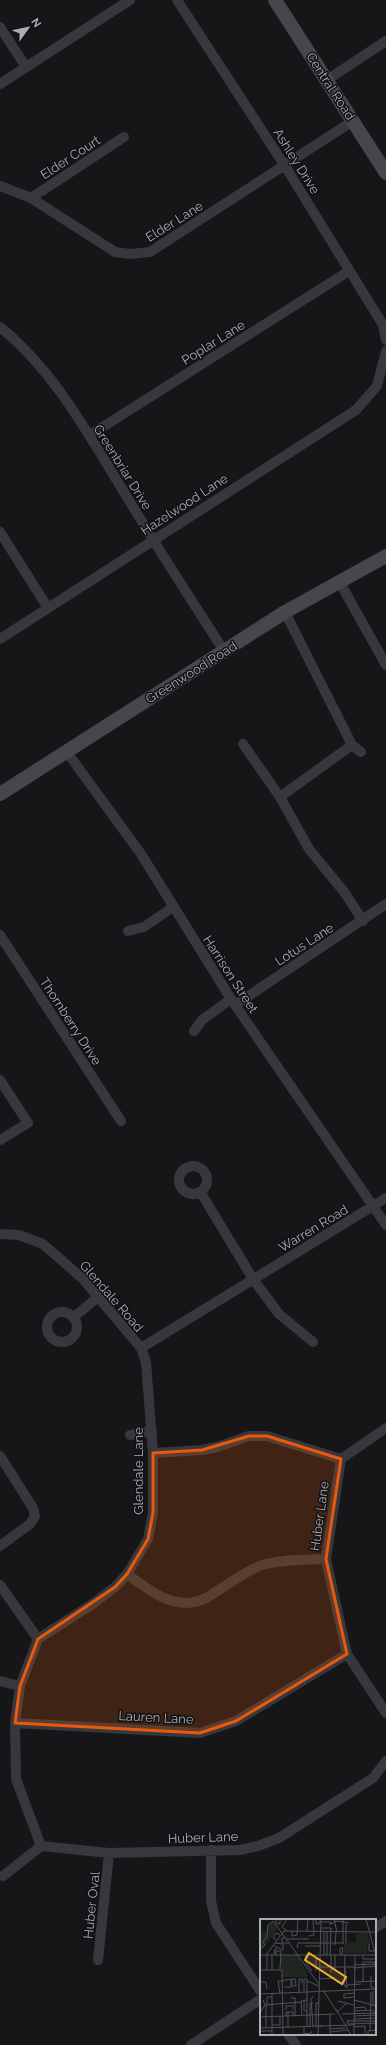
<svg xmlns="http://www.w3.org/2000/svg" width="386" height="2045" font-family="Raleway,sans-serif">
<rect width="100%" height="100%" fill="#161618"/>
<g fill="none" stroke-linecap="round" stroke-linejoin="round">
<path stroke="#37383d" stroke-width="10" d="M177,0l108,166 98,159 3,15
M0,27l26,40
M327,80l59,-39
M0,84l130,-84
M0,186l31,12 84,54 15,2 20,-2 203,-131
M31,198l93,-61
M0,327c57,46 92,114 130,175 30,50 62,99 94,149
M90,435l259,-164
M0,532l48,76
M339,581l47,84
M0,639l356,-229 21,-24 9,-35
M243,744l37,53 29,52 36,44 18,28
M352,745l9,7
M69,755l72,99 90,145 155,226
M280,797l72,-52 -67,-133
M128,931l16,-4 29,-20
M0,935l121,186
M235,1005l151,-101
M194,1031l8,-11 29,-21
M0,1080l28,43 -28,17
M179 1180a14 14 0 1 1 28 0a14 14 0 1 1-28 0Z
M201,1193l52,86 26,35 34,28
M0,1234l19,1 24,9 40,35 58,69 5,14 7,91v59l-5,27 -21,35 -12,13 -21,16 -56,36
M47 1327a15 15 0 1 1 30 0a15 15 0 1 1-30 0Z
M73,1318l26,-22
M141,1348l245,-150
M386,1428l-45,31 -15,100 21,95 39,59
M130,1435l22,-4
M153,1453l49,-3 15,-3 32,-11h18l74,23
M0,1456l33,52 2,8 -5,8 -30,22
M127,1574c22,16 48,38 77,25 8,-4 16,-10 24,-15 11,-7 22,-15 34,-19 21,-6 43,-5 64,-6
M0,1585l38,54
M38,1639l-18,47 -5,37 1,56 25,67
M0,1681l20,5
M15,1723l185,10 36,-12 111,-67
M211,1850v51l5,22 45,69
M3,1876l38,-30 68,7 131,-3 18,-4 21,-8 94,-60 13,-17
M375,1928l11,-7
M98,1960l11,-107
M288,2034l8,11
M191,2045l70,-46"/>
<path stroke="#45474d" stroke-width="14" d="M275,0l111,173
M0,794l285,-182 101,-56"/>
</g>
<path fill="#e8590c" fill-opacity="0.2" stroke="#e8590c" stroke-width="3" stroke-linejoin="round" d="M249,1436h18l74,23 -15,100 21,95 -111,67 -36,12 -185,-10 5,-37 18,-47 77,-52 12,-13 21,-35 5,-27v-59l49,-3z"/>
<g text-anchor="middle" stroke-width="3" stroke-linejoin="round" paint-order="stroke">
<g font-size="13" fill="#a8adb8" stroke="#111113">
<text transform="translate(331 86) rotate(57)" y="5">Central Road</text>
<text transform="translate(70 157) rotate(-33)" y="5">Elder Court</text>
<text transform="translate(297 161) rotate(58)" y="5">Ashley Drive</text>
<text transform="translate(174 221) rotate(-32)" y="5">Elder Lane</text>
<text transform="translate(213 342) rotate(-32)" y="5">Poplar Lane</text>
<text transform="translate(123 467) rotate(58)" y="5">Greenbriar Drive</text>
<text transform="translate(184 504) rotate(-33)" y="5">Hazelwood Lane</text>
<text transform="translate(191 672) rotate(-32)" y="5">Greenwood Road</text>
<text transform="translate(304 944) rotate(-33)" y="5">Lotus Lane</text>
<text transform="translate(231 974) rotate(57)" y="5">Harrison Street</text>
<text transform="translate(71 1021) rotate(57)" y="5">Thornberry Drive</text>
<text transform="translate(313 1228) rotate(-31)" y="5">Warren Road</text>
<text transform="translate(112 1296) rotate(49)" y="5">Glendale Road</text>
<text transform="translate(138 1471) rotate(-90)" y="5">Glendale Lane</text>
<text transform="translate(319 1516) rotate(-82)" y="5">Huber Lane</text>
<text transform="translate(156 1717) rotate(3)" y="5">Lauren Lane</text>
<text transform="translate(203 1837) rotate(-2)" y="5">Huber Lane</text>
<text transform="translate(91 1905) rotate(-84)" y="5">Huber Oval</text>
</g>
</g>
<g transform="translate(260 1919)">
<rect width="116" height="116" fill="#161618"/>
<path d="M13,3l5,6 -18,25v-22h8v-6zM96,14h11l4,11h-4v9h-23v-10h12zM20,36h18l9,18 2,-1 2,1h-4v4h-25z" fill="#1e261f"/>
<path fill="none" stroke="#505258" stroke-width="1" d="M16,0v4l4,1v-5M56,0v5h3v-2h12l-1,3M74,0l3,13M106,0l10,37M13,2l45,62M71,5l5,-3 13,2M61,9h10l-1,27M26,11l-4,-3 5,-8M32,12v5l5,-1 1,-16M47,12l1,-12M49,17l5,-1 -1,-16M26,19h-4v5h7M27,20h22M16,21l-3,-3 3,-4 4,2M83,24v-24M86,24v-19M109,25v7h7M75,26l1,-13M14,27l9,4v-6l-8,-1M45,27h15M37,29l1,-5h46M0,30l5,-4 -2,-3 4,-5 1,-12 6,-4M15,30h1v5h-2zM17,32h4l-1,18M0,36h116M6,36l18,-24 92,1M46,36v8l6,8M64,36v-24M67,36v-23M75,36v16M80,36v-7h3l-1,7M85,36l-1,30 3,3M103,36v4h13M56,39v13M95,46l20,-1M60,48h35M85,49l2,20M94,49l22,-2M0,51h22l1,65M0,51v-15M7,51v-15M12,51v-15M71,54v-18M111,57v11l3,1M59,60l16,-1M24,61l11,-1 1,7h-4v-7M47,62l12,5M103,62v-19h11l1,4M0,63h6l1,7M95,63l21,-1M87,66l14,-1M24,68h7v-7M63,71l14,22M44,72v-12h3v48M39,73v-13h3v4M20,74l-2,-12h6M0,75l116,-5M53,77l-2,4 2,26M94,78l-10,1v-4l10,-1M31,79h4v17M94,81l22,6M44,82v9l3,2M78,82l16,4M5,86l36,-3M7,86v-8h5M113,87v-15M94,89l11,-1 1,3M76,90l15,26M26,91v-4h7v3M78,92l9,-8M94,92l19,-1 2,3M0,94l5,-8 -2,-5M82,95l34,-1M42,96l-1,-14 6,-1M26,97v-4h7v4M94,97l22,-1M0,98l75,-3M94,100l22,-1M87,102l1,3 28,-1M87,102h29M12,106h8v-9M56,107v-23h3M60,107l34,-1M28,108v-15M44,108v7l7,-1 1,-2M50,108v-23l3,-1M94,108l11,-1v9M0,109l62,-2M6,109v-23M70,110l15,-1M110,112l1,-39M70,113l18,-2M0,115v-3h12M12,116v-42M58,116l3,-116M70,116v-21M94,116l1,-80M108,116v-4l8,-1"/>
<path fill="#f2b134" fill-opacity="0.15" stroke="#f2b134" stroke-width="2" d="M49,34l37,24 -4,7 -37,-24z"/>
<rect width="116" height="116" fill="none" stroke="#a8adb8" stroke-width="2"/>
</g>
<g transform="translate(28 28) rotate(57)" stroke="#111113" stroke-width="3" paint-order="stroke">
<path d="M0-3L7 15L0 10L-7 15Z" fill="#a8adb8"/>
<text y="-6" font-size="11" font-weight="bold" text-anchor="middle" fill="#a8adb8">N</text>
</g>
</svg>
